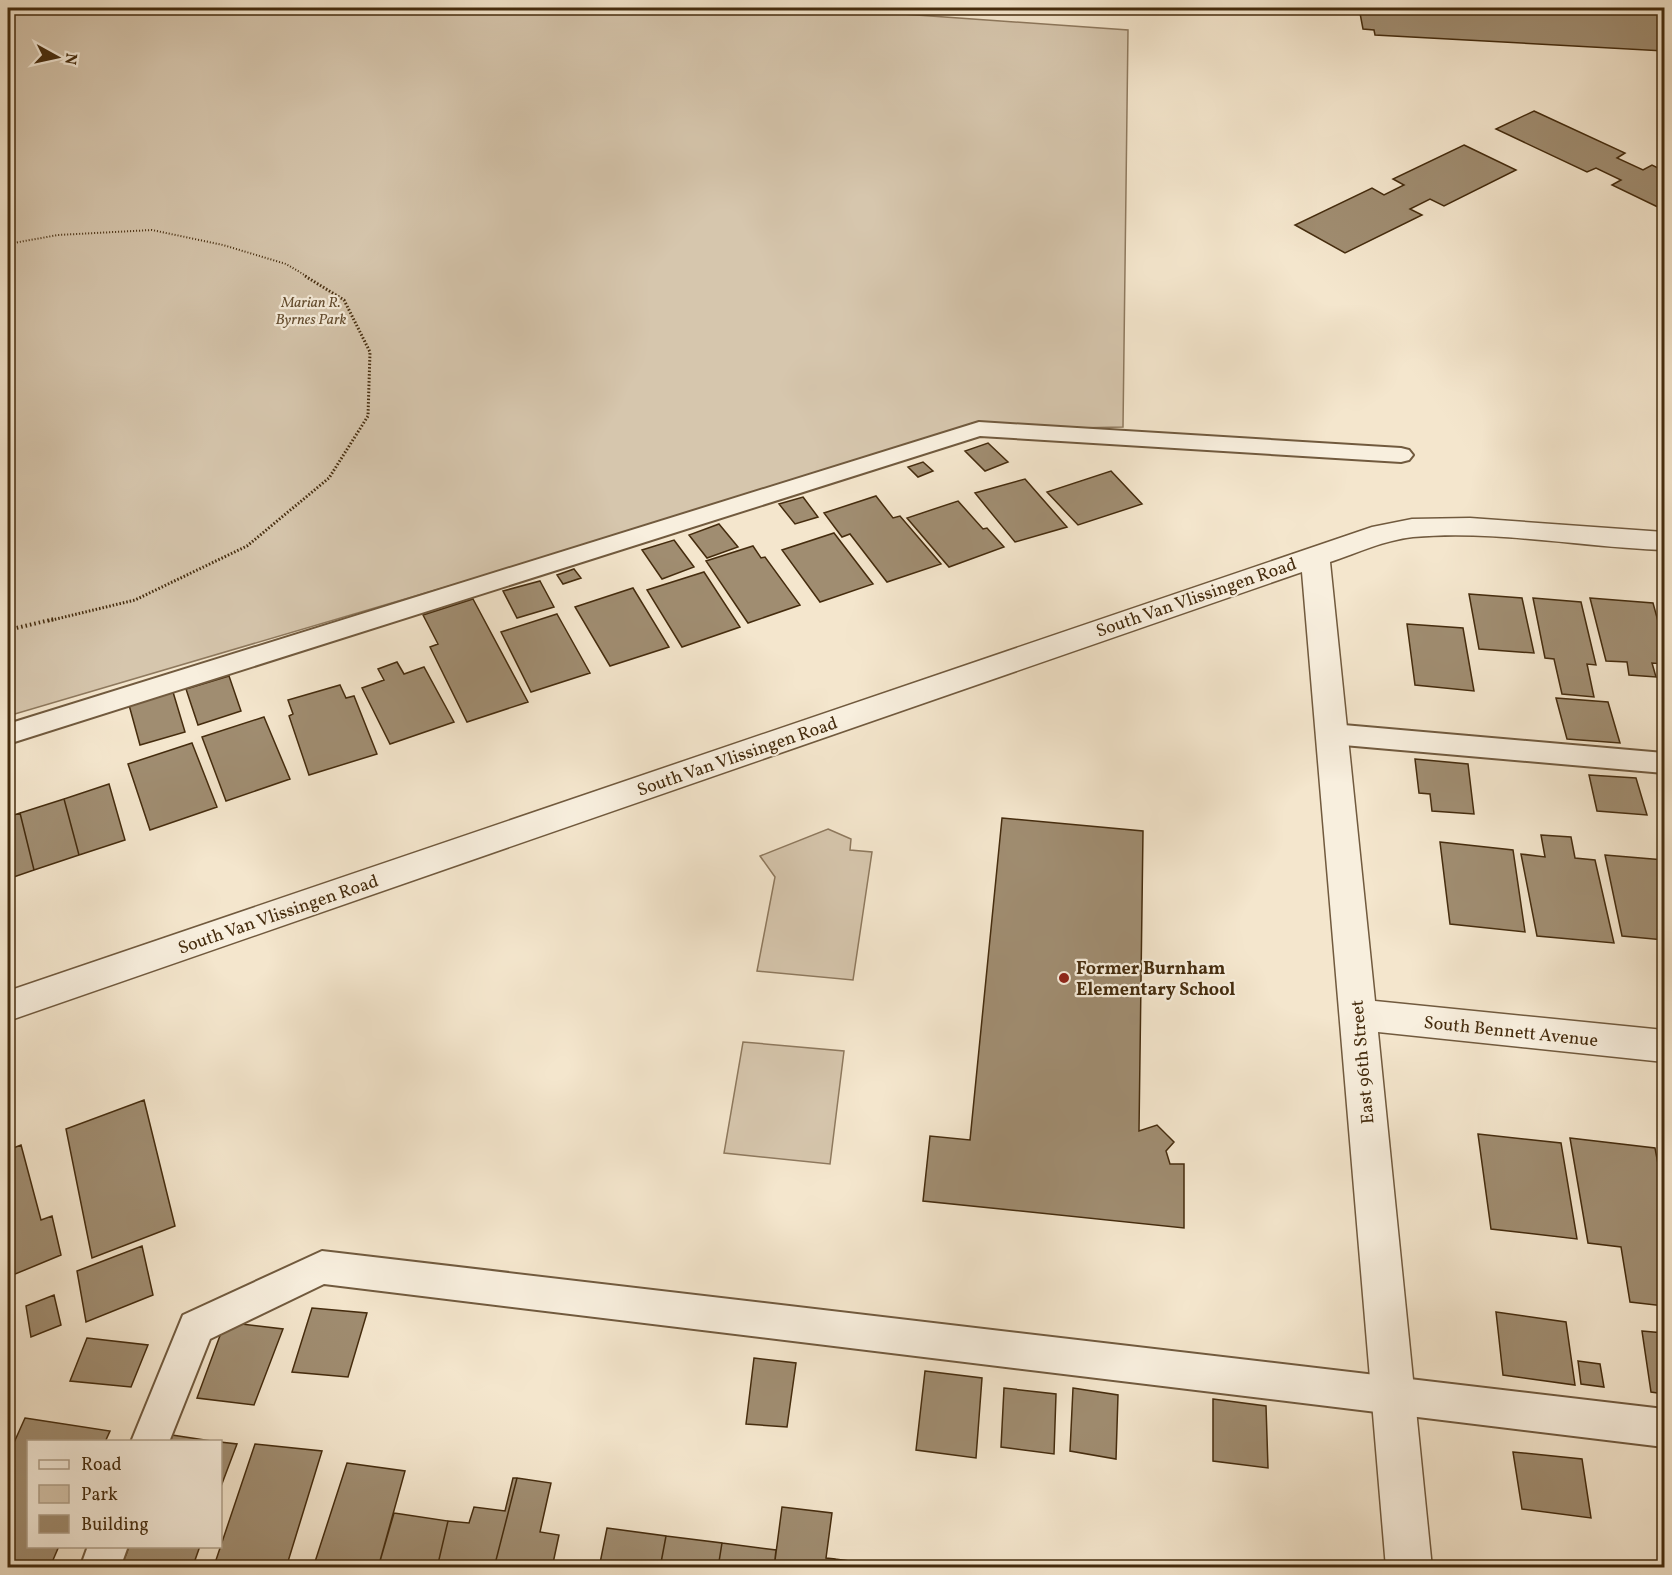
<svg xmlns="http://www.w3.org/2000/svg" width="1672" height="1575" font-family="Vollkorn,serif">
<rect width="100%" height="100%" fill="#f4e6cd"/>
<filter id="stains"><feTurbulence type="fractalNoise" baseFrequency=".00333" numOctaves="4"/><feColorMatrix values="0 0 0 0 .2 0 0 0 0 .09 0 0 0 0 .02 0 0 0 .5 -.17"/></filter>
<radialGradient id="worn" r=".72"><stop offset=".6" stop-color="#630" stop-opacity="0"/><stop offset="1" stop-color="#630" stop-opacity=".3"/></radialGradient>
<path fill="#d6c6ad" stroke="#8e795e" stroke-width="1.5" d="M8,8h896l-1,6 225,16 -5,397 -145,3 -970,286z
M828,829l23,10 -1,11 22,2 -19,128 -96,-9 18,-94 -15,-21z
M743,1042l101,9 -14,113 -106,-11z"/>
<path fill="#a08d71" stroke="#452c0e" stroke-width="1.5" d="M1359,8h238l67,3v40l-289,-16 -1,-5 -11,-1z
M1534,111l91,42 -8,5 26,12 9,-5 12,6v39l-52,-25 9,-5 -25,-12 -9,4 -91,-43z
M1464,145l52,25 -72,36 -14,-7 -20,10 12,6 -77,38 -50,-28 77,-37 12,7 20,-10 -11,-6z
M988,443l20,19 -23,9 -20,-20z
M923,462l10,9 -15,6 -10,-10z
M1111,471l31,33 -64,21 -31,-33z
M1025,479l42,48 -52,15 -40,-49z
M876,496l17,22 7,-2 41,48 -54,18 -37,-48 -8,3 -18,-24z
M803,497l15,20 -23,7 -16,-20z
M958,501l25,28 4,-1 17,19 -55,20 -42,-49z
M719,524l19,23 -31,11 -18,-23z
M834,533l39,51 -53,18 -38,-52z
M674,540l20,27 -32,12 -20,-29z
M753,546l8,12 4,-1 35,48 -52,18 -42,-62z
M574,569l7,9 -18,6 -6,-9z
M704,572l36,55 -58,20 -35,-57z
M540,581l14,26 -37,11 -14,-27z
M633,588l36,59 -59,19 -35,-59z
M1469,594l53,4 12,55 -55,-4z
M1533,598l48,4 15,63 -9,-1 7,33 -32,-3 -8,-35 -9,-1z
M1590,598l63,5 11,40v21l-12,-1 4,14 -27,-2 -2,-13 -21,-1z
M473,599l55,103 -61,20 -37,-75 8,-3 -15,-29z
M557,614l33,59 -59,19 -30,-60z
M1407,624l56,4 11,63 -59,-6z
M397,662l7,12 20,-7 30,55 -64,22 -28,-56 22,-8 -6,-11z
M229,676l12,35 -43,14 -12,-36z
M340,685l6,13 8,-2 23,58 -68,21 -20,-59 4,-2 -5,-14z
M173,692l12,40 -45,13 -11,-40z
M1556,698l52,4 12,41 -53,-4z
M264,717l26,62 -64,22 -24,-64z
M192,743l25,64 -67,23 -22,-66z
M1415,759l53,5 6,50 -42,-3 -2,-17 -11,-1z
M1589,775l47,3 11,37 -50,-4z
M109,784l16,56 -46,15 -15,-56z
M64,799l15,56 -45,15 -14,-57z
M20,813l14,57 -26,9v-62z
M1002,818l141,13 -4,300 18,-6 17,17 -8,9 4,13h14v64l-261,-27 7,-65 40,4z
M1541,835l30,2 4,21 20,2 19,83 -77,-7 -16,-82 24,3z
M1440,842l73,8 12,82 -75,-8z
M1605,855l59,5v80l-42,-4z
M144,1100l31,126 -83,32 -26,-129z
M1478,1134l83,9 16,96 -86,-10z
M1570,1138l85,10 9,48v110l-34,-4 -9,-55 -33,-4z
M21,1145l20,75 11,-4 9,39 -53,22v-127z
M142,1246l11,49 -67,27 -9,-51z
M54,1295l7,30 -30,12 -5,-31z
M312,1308l55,5 -19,64 -56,-5z
M1496,1312l70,10 9,63 -72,-10z
M225,1322l58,7 -29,76 -57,-7z
M1642,1331l22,2v61l-13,-2z
M87,1338l61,7 -17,42 -61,-6z
M754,1358l42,5 -9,64 -41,-3z
M1578,1361l22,3 4,23 -23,-3z
M925,1371l57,7 -6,80 -60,-8z
M1004,1388l52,6 -2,60 -53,-7z
M1073,1388l45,7 -2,64 -46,-8z
M1213,1399l53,7 2,62 -55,-7z
M25,1418l85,13 -5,11h-77v104h31l-9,21 -42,-7v-104z
M172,1435l46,7h-49z
M220,1442l17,2 -17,45z
M255,1444l67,7 -36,117h-81l1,-3 8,1z
M1513,1452l69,7 9,59 -69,-9z
M347,1463l58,8 -27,97h-65z
M513,1478h4l-23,90h-57l11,-47 21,2 5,-16 31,4z
M517,1478l34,5 -11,49 19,3 -7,33h-58z
M782,1507l50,6 -6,45 9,1 -1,9h-60z
M394,1513l54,8 -11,47h-59z
M607,1528l59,8 -6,32h-61z
M666,1536l56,7 -4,25h-58z
M722,1543l54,7 -2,18h-56z
M129,1546h71l-6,17 10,-1 -2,6h-90l6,-14 8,1z
M835,1559l59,8v1h-60z"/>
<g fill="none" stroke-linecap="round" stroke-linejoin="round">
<g stroke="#715a3e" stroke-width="4">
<path id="service" d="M979,422l422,26 8,2 4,5 -4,5 -8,2 -421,-26 -972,308v-20z
M1332,724l332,29v20l-332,-29 -10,-3 -4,-7 4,-7z
M322,1251l1342,158v38l-1340,-163 -114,55 -41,103h-38l52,-127z
M88,1546h40l-8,22h-40z"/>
</g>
<g stroke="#715a3e" stroke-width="3">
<path id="minor" d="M1470,518l194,14v18c-83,-3 -167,-20 -251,-13 -28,3 -56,16 -83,25l45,439 289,29v32l-286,-30 54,536h-46l-84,-996 -1294,449v-30l1364,-464 40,-8z"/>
</g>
<path stroke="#452c0e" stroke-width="2" stroke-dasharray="1 2" stroke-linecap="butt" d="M8,244l50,-9 94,-5 71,15 63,19 22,13"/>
<path stroke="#452c0e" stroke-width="3" stroke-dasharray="1.5 2" stroke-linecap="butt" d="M48,621l87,-21 112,-54 82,-68 39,-62 2,-64 -26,-52 -39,-24"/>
<path stroke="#452c0e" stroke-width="4" stroke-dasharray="1.5 3" stroke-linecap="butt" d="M8,630l46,-11"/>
<use href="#service" fill="#f8efde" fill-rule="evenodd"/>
<use href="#minor" fill="#f8efde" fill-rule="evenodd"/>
</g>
<circle fill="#8f2418" stroke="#f8efde" stroke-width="2" cx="1064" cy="978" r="6"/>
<g text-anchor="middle" stroke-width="4.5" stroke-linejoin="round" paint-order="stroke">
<g font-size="15" font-style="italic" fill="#624b2e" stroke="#f8efde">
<text x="311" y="307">Marian R.<tspan x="311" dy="17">Byrnes Park</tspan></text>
</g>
<g font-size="18" fill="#452c0e" stroke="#f8efde">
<text transform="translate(1196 597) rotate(-19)" y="6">South Van Vlissingen Road</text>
<text transform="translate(737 756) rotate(-19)" y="6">South Van Vlissingen Road</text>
<text transform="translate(278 914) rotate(-19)" y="6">South Van Vlissingen Road</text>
<text transform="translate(1511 1031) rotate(6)" y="6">South Bennett Avenue</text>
<text transform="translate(1362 1062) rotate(-95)" y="6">East 96th Street</text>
</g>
<g font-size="18" font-weight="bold" fill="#452c0e" stroke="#f8efde" text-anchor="start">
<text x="1076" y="974">Former Burnham<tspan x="1076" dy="21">Elementary School</tspan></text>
</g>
</g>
<rect width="1672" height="1575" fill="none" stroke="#f4e6cd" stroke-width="30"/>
<rect x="9" y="9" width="1654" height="1557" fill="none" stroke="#452c0e" stroke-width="3"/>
<rect x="15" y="15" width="1642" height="1545" fill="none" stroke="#452c0e" stroke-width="1.5"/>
<rect x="27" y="1440" width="195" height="108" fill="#f8efde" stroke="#b0a18b" stroke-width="1.5"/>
<rect x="39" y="1460" width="30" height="9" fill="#f8efde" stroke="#b0a18b" stroke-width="1.5"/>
<text x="81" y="1470" font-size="18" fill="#452c0e">Road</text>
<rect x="39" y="1485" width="30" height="18" fill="#d6c6ad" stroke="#b0a18b" stroke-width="1.5"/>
<text x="81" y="1500" font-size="18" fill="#452c0e">Park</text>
<rect x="39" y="1515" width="30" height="18" fill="#a08d71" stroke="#b0a18b" stroke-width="1.5"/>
<text x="81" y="1530" font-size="18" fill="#452c0e">Building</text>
<g transform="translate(57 57) rotate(98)" stroke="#f8efde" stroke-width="4.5" paint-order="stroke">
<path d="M0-4.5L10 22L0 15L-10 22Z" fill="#452c0e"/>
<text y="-9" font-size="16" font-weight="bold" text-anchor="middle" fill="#452c0e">N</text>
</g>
<rect width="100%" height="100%" filter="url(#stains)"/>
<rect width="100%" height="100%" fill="url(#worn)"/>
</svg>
